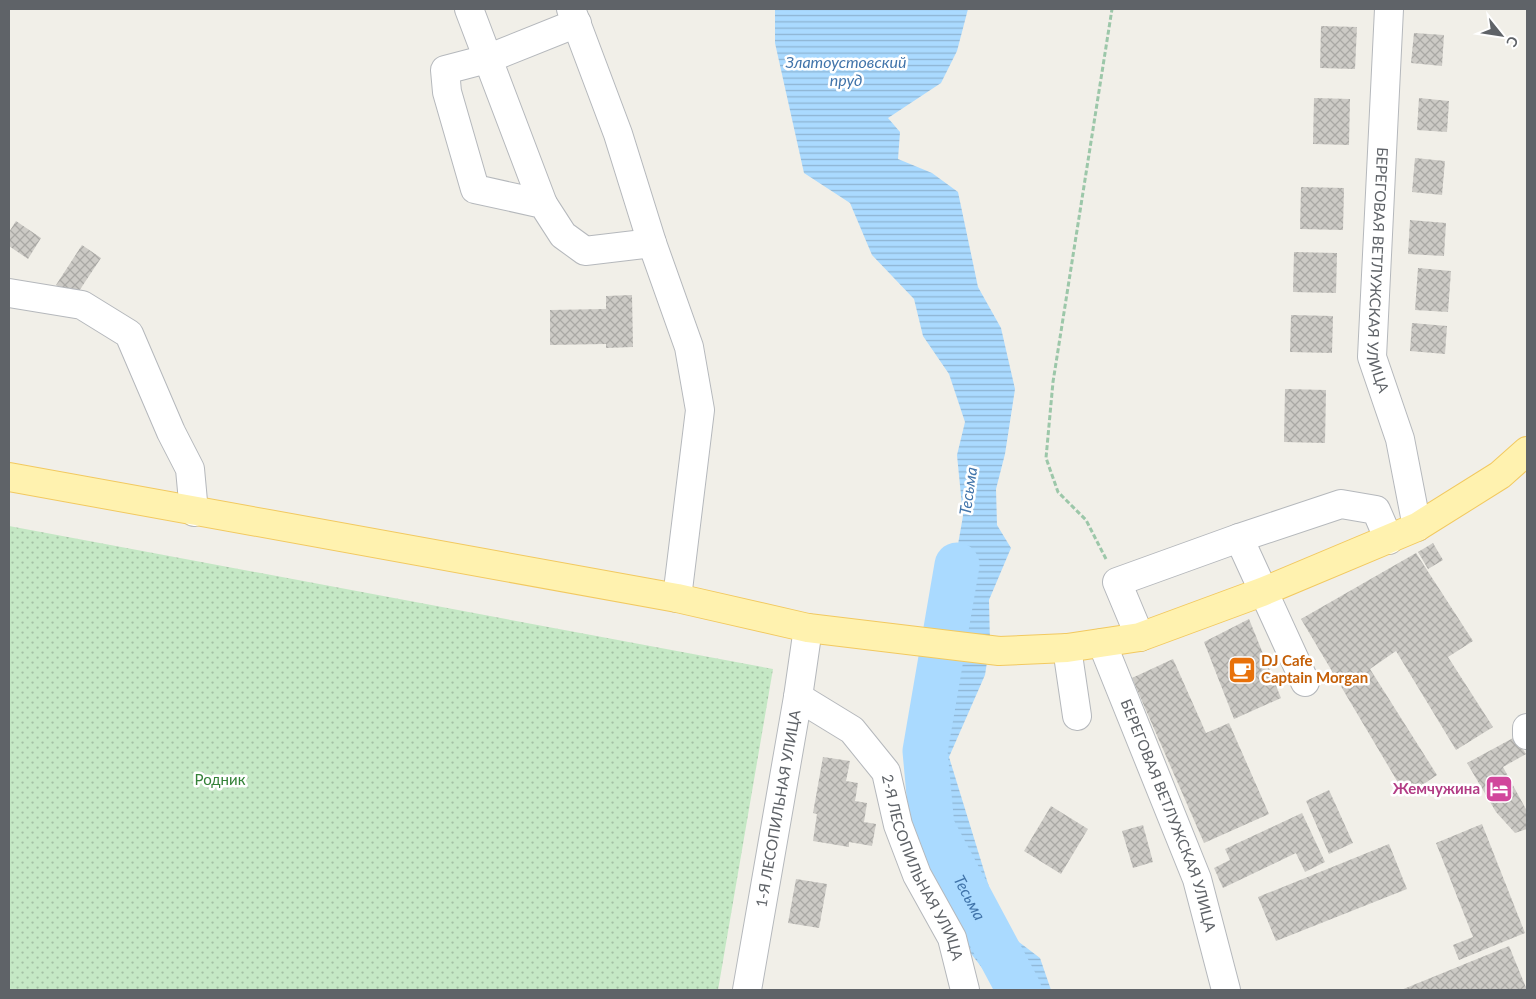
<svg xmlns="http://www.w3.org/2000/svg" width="1536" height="999" font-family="Lato,sans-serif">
<defs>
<pattern id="grass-dots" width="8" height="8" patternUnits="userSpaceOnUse" patternTransform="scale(1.25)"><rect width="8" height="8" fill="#c5e8c5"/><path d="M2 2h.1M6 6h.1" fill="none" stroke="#a3c0a4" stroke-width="1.8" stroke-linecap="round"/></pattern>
<pattern id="water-rules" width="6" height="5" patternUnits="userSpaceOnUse" patternTransform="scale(1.25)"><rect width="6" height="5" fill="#aadaff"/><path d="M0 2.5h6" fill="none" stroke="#8eb4d2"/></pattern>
<pattern id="building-cross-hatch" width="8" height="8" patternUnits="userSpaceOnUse" patternTransform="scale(1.25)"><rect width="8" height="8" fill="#cccac5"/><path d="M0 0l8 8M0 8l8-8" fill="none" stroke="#a9a8a4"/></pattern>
</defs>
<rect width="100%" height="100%" fill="#f1efe8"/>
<path fill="url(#grass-dots)" d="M9,526l764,143 -55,321h-709z"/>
<path fill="url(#water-rules)" d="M775,9h193l-11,42 -16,32 -53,35 12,14 -2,27 34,14 26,19 20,95 23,41 14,61 -10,65 -9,35 1,36 14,23 -22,52 1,43 -5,32 -36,82 53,172 38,29 11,32h-52l-30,-39 -23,-68 -17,-24 4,-34 -3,-20 -6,-17 9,-70 8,-33 6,-54 1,-49 9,-32 6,-34 -6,-61 8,-33 -16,-48 -26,-38 -9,-37 -42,-44 -22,-52 -46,-30 -29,-130z"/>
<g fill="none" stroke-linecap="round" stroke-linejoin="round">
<path stroke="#aadaff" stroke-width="45" id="s1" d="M957,565l-32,186 7,76 87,163"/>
</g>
<path fill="url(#building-cross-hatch)" d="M1321,26l36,1 -2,42 -35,-1z
M1414,33l30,2 -2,31 -31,-3z
M1314,98l36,1 -1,46 -36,-1z
M1419,98l30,3 -2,31 -30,-2z
M1415,158l30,3 -3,34 -30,-3z
M1301,187l43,1 -1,42 -43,-1z
M1410,220l36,3 -2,33 -36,-2z
M16,221l25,17 -13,21 -19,-13v-14z
M82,245l19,13 -26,39 -19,-12z
M1294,252l43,1 -1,40 -43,-1z
M1418,268l33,3 -3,41 -33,-2z
M632,295l1,52 -27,1v-4l-56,1v-35l56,-1v-13z
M1291,315l42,1 -1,37 -42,-1z
M1412,323l35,3 -2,28 -35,-3z
M1285,389l41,1 -1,53 -41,-1z
M1433,543l10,17 -15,9 -10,-17z
M1416,553l57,88 -25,16 45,70 -37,23 -60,-99 -26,18 67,106 -31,21 -105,-177z
M1249,619l32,79 -47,21 -30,-77z
M1173,659l33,74 23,-10 40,91 -65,29 -72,-165z
M1515,737l11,17 -23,13 24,44v18l-12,4 -19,-21 -29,-49z
M823,757l27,4 -4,20 12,2 -3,18 12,2 -3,19 12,2 -4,22 -23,-4v5l-36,-6 4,-27 -4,-1z
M1329,790l24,53 -24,11 -23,-53z
M1051,806l37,23 -27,45 -37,-23z
M1302,813l23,49 -20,10 -9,-19 -73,35 -9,-20 16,-8 -5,-11z
M1482,824l43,109 -66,27 -6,-15 20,-8 -37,-94z
M1143,825l10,37 -20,6 -11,-37z
M1389,844l18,45 -131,52 -18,-44z
M796,879l31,5 -8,44 -31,-5z
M1509,946l18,44h-126z"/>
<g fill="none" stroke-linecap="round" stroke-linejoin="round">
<g stroke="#b5b8bc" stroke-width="30">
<g id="minor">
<path d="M469,9l74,195"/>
<path d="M571,9l47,125 34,109 37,104 11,63 -23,188"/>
<path id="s2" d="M1389,9l-17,348 28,82 17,88"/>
<path d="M577,23l-90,36 -42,11 2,22 28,97 68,15 20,31 22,16 67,-8"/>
<path d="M9,293l73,12 47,29 42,98 19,37 4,43"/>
<path d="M1239,538l66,144"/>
<path d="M1140,637l-23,-55 122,-44 102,-34 35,6 13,30"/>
<path id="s3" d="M1102,643l95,236 29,111"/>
<path d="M1067,648l10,68"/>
<path id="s4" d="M798,697l54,33 34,42 12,53 19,50 35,63 13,52"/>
<path d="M1527,728v7"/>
<path id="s5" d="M747,990l51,-293 10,-69"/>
</g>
</g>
<g stroke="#f2c960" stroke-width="30">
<path id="major" d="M9,477l668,121 131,30 191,23 68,-3 73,-11 122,-45 155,-65 83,-52 27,-24"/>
</g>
<path stroke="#9cc7a9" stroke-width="3" stroke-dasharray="5 2.5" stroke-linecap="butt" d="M1106,559l-20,-39 -28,-28 -12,-34 7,-76 59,-373"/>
<use href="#minor" stroke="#fff" stroke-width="28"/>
<use href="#major" stroke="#fff2af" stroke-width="28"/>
</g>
<defs>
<g id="cafe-square" transform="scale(1.4375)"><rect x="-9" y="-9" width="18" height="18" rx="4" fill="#e8710a" stroke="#fff"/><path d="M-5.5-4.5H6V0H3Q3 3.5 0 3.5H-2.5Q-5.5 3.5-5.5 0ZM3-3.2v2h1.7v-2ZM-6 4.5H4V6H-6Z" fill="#fff"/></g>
<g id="hotel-square" transform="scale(1.4375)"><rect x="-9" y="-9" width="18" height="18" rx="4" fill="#d1479c" stroke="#fff"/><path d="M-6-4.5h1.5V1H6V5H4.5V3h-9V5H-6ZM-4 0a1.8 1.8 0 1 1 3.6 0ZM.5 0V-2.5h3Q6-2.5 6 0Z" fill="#fff"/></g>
</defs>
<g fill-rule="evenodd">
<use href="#cafe-square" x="1242" y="670"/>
<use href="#hotel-square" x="1499" y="789"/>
</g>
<g text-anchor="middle" stroke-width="5" stroke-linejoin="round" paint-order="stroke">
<g font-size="15" fill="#5f6368" stroke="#fff">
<text dy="5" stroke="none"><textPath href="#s2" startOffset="262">БЕРЕГОВАЯ ВЕТЛУЖСКАЯ УЛИЦА</textPath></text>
<text dy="5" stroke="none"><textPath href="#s5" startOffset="184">1-Я ЛЕСОПИЛЬНАЯ УЛИЦА</textPath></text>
<text dy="5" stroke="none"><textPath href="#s3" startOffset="185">БЕРЕГОВАЯ ВЕТЛУЖСКАЯ УЛИЦА</textPath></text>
<text dy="5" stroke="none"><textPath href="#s4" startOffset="220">2-Я ЛЕСОПИЛЬНАЯ УЛИЦА</textPath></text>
</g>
<g font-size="15" font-weight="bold" fill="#c56008" stroke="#fff" text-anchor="start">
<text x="1261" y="666">DJ Cafe<tspan x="1261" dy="17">Captain Morgan</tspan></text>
</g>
<g font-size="15" fill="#348238" stroke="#fff">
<text x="220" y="785">Родник</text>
</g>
<g font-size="15" font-weight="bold" fill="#b23c85" stroke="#fff" text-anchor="end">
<text x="1480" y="794">Жемчужина</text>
</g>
<g font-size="16" font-style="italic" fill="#4174aa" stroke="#fff">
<text x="846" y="68">Златоустовский<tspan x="846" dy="18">пруд</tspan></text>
<text transform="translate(968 491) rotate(-82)" y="6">Тесьма</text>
<text dy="6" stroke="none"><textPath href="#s1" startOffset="345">Тесьма</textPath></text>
</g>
</g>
<rect width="1536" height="999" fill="none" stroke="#5f6368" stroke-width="20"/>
<g transform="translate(1501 35) rotate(120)" stroke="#ffffff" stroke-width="4" paint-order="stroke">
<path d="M0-4L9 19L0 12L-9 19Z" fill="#5f6368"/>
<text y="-8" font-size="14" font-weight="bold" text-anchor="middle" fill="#5f6368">С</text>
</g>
</svg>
